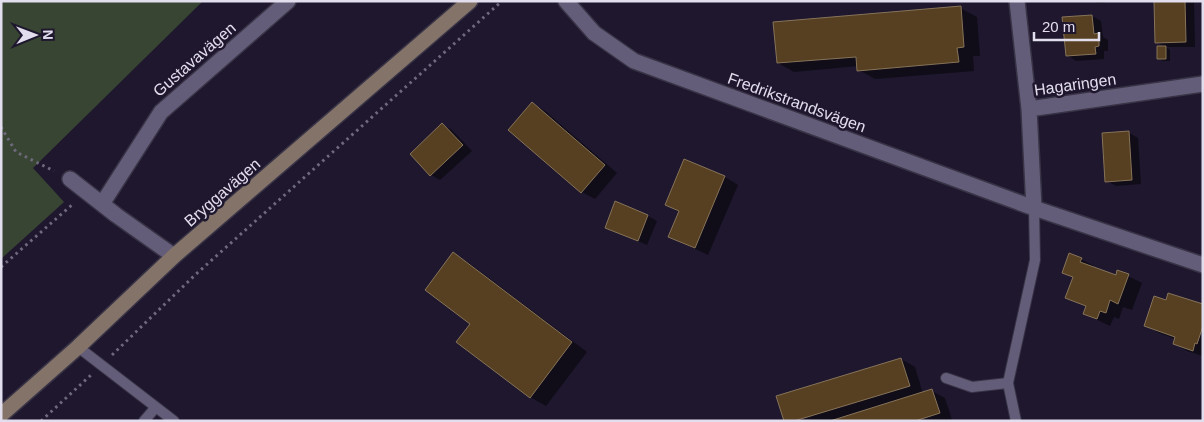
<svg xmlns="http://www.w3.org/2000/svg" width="1204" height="422" font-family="Arial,sans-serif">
<rect width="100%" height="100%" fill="#1e172e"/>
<path fill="#384532" d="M1,1h202l-170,167 31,34 -63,57z"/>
<path fill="#0007" d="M1094,1h11v2h-8z
M1156,1l38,1 1,45h-29l4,3v11h-7l-5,-3 7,-11 -8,-5z
M960,8l17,9 3,39h-7l1,15 -99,8 -16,-9 -1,-4 -64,6 -16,-9z
M1092,16l9,5 2,16 5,3v11h-4v8l-28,2 -9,-6z
M532,103l13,8 72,62 -22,26 -13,-7z
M443,125l9,5 20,21 -32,29 -9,-5 -20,-21z
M1128,132l10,6 3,46 -25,2 -9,-5z
M684,160l41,17 13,8 -30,70 -38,-18 10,-24 -14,-8z
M648,216l9,5 -10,24 -41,-18z
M453,254l16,9 118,89 -41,54 -16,-9z
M1081,259l13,7v2l23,8 1,-5 24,12 -10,27 -9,-3 -4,12 -5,-2 -4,9 -25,-12 2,-7 -20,-10 7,-19 -10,-5z
M1166,302l37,4v50l-16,-5 -13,-8 2,-4 -17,-6 -13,-7z
M901,359l14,8 8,27 9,-3 13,7 7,22 -167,1z"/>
<path fill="#564021" stroke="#867359" d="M1154,1h31l1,41 -31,1z
M961,6l3,41 -7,1 2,14 -102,9 -1,-14 -79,6 -4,-41z
M1092,15l2,19 5,-1v13l-4,1 1,7 -30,2 -4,-39z
M1157,46h9v13h-9z
M532,102l73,63 -24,28 -73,-63z
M442,123l21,22 -33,31 -20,-22z
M1129,131l3,49 -27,2 -3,-49z
M684,159l41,17 -30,72 -27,-11 11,-26 -14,-6z
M615,201l33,14 -10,26 -33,-13z
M453,252l119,90 -42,56 -74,-56 14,-18 -45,-34z
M1069,253l13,5 -2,4 36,13 1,-5 12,4 -11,30 -8,-4 -4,13 -6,-2 -3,8 -14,-5 3,-8 -21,-8 8,-21 -11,-4z
M1168,293l35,11v22l-6,18 -2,-1 -2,8 -20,-7 2,-7 -31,-11 10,-30 12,4z
M901,358l9,28 -116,35h-10l-8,-25z
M932,389l8,24 -25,8h-85z"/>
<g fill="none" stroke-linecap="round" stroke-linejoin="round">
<g stroke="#393346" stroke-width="12">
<path id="lane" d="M78,347l96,74
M946,378l26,9 36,-4
M144,421l12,-14
M1016,421l-8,-38 27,-123 -1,-52"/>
</g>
<g stroke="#393346" stroke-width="18">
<path id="street" d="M566,1l28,32 40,28 400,147 169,57
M1017,1l12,108 174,-25
M1029,109l5,99
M70,179l46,36 58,41
M102,204l59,-92 127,-111"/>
</g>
<g stroke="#393346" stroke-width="18">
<path id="secondary" d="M1,415l77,-68 96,-91 296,-255"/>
</g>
<path stroke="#6f697d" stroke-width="3" stroke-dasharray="2.5 4" stroke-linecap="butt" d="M1,127l15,25 38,19
M1,267l72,-63
M112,355l83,-80 307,-274
M41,421l50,-46"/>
<use href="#lane" stroke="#645d79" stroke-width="10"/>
<use href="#street" stroke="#645d79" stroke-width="15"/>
<use href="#secondary" stroke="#837369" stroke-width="15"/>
</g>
<g text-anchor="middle" stroke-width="5" stroke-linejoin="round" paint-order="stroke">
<g font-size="16" fill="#e2deee" stroke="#1e172e">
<text transform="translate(194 59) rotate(-41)" y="6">Gustavavägen</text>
<text transform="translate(1075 84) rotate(-8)" y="6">Hagaringen</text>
<text transform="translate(797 102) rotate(20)" y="6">Fredrikstrandsvägen</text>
<text transform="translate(222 192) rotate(-41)" y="6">Bryggavägen</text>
</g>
</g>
<rect width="1204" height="422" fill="none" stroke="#e2deee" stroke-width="5"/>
<g transform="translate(35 35) rotate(89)" stroke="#1e172e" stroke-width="4" paint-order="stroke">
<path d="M0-4L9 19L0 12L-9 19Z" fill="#e2deee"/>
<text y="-8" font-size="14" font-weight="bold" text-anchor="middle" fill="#e2deee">N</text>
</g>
<path d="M1034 32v8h65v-8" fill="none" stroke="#e2deee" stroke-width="2.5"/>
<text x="1042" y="32" font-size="15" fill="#e2deee" stroke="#1e172e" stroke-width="4" paint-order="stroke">20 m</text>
</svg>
